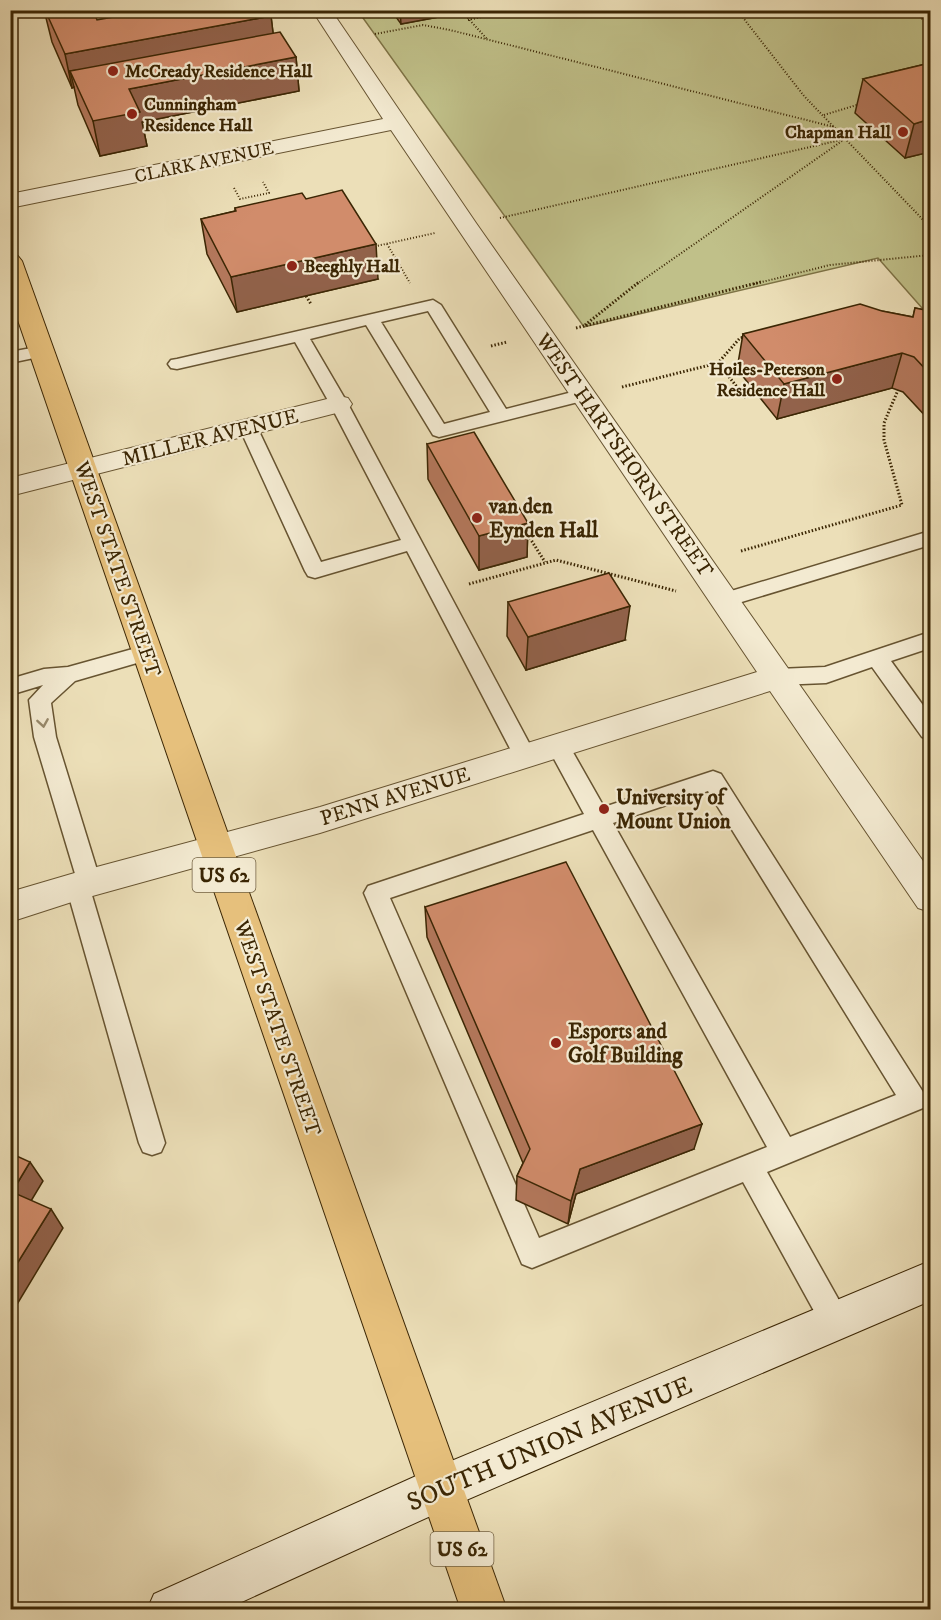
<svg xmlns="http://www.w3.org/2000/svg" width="941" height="1620" font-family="'IM FELL DW Pica',serif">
<rect width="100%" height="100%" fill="#ecdfb8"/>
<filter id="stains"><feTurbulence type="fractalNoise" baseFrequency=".00333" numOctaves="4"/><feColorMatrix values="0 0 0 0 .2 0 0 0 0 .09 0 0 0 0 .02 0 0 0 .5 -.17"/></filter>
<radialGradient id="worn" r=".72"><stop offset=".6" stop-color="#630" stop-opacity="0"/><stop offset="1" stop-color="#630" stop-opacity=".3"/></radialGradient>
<path fill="#c0c089" stroke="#7e7346" stroke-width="1.5" d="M358,11h572v306l-52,-59 -294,69z"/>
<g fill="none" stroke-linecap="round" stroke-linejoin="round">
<g stroke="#675431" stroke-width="3">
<path id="lane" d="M433,300l8,5 65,104 78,-20 6,2 3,4 -3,4 -151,38 -6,-2 -67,-110 -56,14 38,65 188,352 -3,6 -8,3 -8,-3 -110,-211 -92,27 -7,-2 -3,-5 -66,-144 3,-4h12l3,4 64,135 80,-22 -71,-136 -35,-62 -118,27 -6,-1 -3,-4 3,-4 6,-1zM428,311l62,101 -46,12 -63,-102z
M42,346l6,1 3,4 -3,4 -38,8v-11z
M930,531v14l-205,62 -7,-2 -3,-5 3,-5z
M930,632v16l-39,13 39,54v24l-8,-2 -50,-70 -46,16 -48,2 -7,-2 -3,-6 3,-6 7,-2 47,-2z
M147,645l7,3 3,5 -3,5 -79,23 -24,22 5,34 45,146 -4,7 -6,2 74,251 -4,9 -9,3 -9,-3 -4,-9 -73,-257 4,-7 6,-2 -42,-140 -5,-37 14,-15 -33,10v-16l34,-10 24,-2z
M558,737l8,3 38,67 109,-36 8,3 202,318 4,8 -4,8 -156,64 78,139 4,10 -4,10 -10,4 -10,-4 -82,-149 -211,86 -10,-4 -158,-371 4,-7 216,-72 -37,-68 3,-6zM708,791l188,304 -106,42 -177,-314zM593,830l174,317 -228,91 -149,-340z"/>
</g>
<g stroke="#675431" stroke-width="2">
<path id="street" d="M312,10h19l145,213 454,648v41l-12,-4 -148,-217 -450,142 -242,67 -68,22v-30l68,-20 242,-65 437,-135 -366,-542 -381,78v-14l373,-75z
M339,396l9,2 4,6 -4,6 -338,86v-18z"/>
</g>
<g stroke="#3b2604" stroke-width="2">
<path id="secondary" d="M930,1261v40l-473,203 -233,106h-77l7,-16 271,-122z"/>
</g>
<g stroke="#3b2604" stroke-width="2">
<path id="highway" d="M10,254l8,2 4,5 485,1349h-46l-451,-1313z"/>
</g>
<path stroke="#3b2604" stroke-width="2" stroke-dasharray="1 2" stroke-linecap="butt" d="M459,10l7,6
M469,10l-3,6 21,23
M737,10l67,86 126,131
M913,10l17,16
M90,14l22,6
M468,20l45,-10
M375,34l48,-9 27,5 384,97
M824,115l36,-11
M234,188l6,11 29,-6 -6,-11
M500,218l345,-79
M387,244l23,39
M372,247l63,-14
M637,284l205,-143
M754,284l76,-19 100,-10"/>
<path stroke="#3b2604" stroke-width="3" stroke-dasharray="1.5 2" stroke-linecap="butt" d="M306,296l5,8
M585,325l54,-43
M576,328l185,-46
M491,346l16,-4
M718,363l27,34 11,-3
M622,387l96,-24 22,-25 5,-1
M526,532l19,30
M741,551l161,-46 -18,-65v-17l14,-33
M469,584l87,-24 120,31"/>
<use href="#lane" fill="#f3ead1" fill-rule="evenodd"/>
<use href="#street" fill="#f3ead1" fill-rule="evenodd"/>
<use href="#secondary" fill="#f3ead1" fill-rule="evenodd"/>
<use href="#highway" fill="#e6c07c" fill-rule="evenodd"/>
</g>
<path fill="#b4785c" stroke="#3b2604" stroke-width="1.5" d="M44,10l53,10 34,-6 -2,-4h139l3,6 2,17 23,24 3,34 -157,31 5,24 -47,10 -22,-51 -4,-18 -2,1 -20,-46z
M391,10h59v5l-49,9z
M930,63v89l-25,6 -50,-45 8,-34z
M306,199l72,80 -141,33 -30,-58 -6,-35 34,-8v-3z
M915,308l15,3v110l-27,-29 -11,-4 -115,31 -40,-50 6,-35 139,-23 31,6z
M427,444l101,79 -1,34 -48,13 -51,-91z
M508,602l117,38 -99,30 -19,-34z
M425,907l269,242 -118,45 -8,30 -52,-24 1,-24 6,-13 -96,-226z"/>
<path fill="#92624b" stroke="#3b2604" stroke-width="1.5" d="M132,10h44l-43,8z
M400,10h50v5l-49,9z
M271,16l4,33 -205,22 4,16 -2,1 -7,-34z
M296,57l3,34 -157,31 5,24 -47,10 -7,-35 36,-32z
M930,119v33l-25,6 9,-34z
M376,244l2,35 -141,33 -6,-35z
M902,353l-10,35 -115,31 7,-35z
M528,523l-1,34 -48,13v-34z
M630,606l-5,34 -99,30 2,-33z
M702,1124l-8,25 -118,45 -8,30 3,-23 9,-32z
M30,1162l13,19 -18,30 -13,-19z
M51,1209l12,19 -53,88v-41z"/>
<path fill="#d18c6b" stroke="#3b2604" stroke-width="1.5" d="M45,10h48l4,10 56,-10h115l3,6 -206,38z
M280,32l16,25 -167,32 11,23 -47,9 -23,-50z
M930,63v56l-16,5 -51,-45z
M342,190l34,54 -145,33 -30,-58 35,-8 -1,-3 67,-15 4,6z
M860,304l22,7 31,6 2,-9 15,3v63l-16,-17 -12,-4 -118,31 -41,-50z
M474,432l54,91 -49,13 -52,-92z
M609,573l21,33 -102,31 -20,-35z
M566,862l136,262 -122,45 -9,32 -54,-25 13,-27 -105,-242z
M10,1153l20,9 -18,30 39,17 -41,66z"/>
<defs><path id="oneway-chevron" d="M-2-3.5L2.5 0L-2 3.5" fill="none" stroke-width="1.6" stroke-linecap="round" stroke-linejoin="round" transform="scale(1.5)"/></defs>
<use stroke="#97886a" href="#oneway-chevron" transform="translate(43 723) rotate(81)"/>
<g fill="#8f2418" stroke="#f3ead1" stroke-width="2">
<circle cx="113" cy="71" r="6"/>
<circle cx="132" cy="114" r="6"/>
<circle cx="903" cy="132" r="6"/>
<circle cx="292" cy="266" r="6"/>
<circle cx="837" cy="379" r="6"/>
<circle cx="477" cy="518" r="6"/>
<circle cx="604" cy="809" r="6"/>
<circle cx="556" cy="1043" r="6"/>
</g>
<g text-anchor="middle" stroke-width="4.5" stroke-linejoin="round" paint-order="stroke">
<g font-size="18" font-weight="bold" fill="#3b2604" stroke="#f3ead1" text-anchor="start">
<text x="125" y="77">McCready Residence Hall</text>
<text x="144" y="110">Cunningham<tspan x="144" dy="21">Residence Hall</tspan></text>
<text x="891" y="138" text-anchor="end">Chapman Hall</text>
<text x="304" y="272">Beeghly Hall</text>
<text x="825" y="375" text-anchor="end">Hoiles-Peterson<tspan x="825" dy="21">Residence Hall</tspan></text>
</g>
<g font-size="18" fill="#3b2604" stroke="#f3ead1">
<text transform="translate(204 162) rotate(-12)" y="6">CLARK AVENUE</text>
</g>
<g fill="#f3ead1" stroke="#726142" stroke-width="1.5">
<rect x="192.5" y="858" width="63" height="34" rx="4.5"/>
<rect x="430.5" y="1532" width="63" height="34" rx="4.5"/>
</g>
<g font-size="20" font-weight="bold" fill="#3b2604">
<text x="224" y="882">US 62</text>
<text x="462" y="1556">US 62</text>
</g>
<g font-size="21" fill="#3b2604" stroke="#f3ead1">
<text transform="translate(210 437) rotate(-14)" y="7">MILLER AVENUE</text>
<text transform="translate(625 455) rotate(55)" y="7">WEST HARTSHORN STREET</text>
<text transform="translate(118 569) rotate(71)" y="7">WEST STATE STREET</text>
<text transform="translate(395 796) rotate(-17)" y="7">PENN AVENUE</text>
<text transform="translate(278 1028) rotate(71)" y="7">WEST STATE STREET</text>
</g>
<g font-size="21" font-weight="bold" fill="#3b2604" stroke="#f3ead1" text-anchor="start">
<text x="489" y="513">van den<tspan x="489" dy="24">Eynden Hall</tspan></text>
<text x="616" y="804">University of<tspan x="616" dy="24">Mount Union</tspan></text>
<text x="568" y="1038">Esports and<tspan x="568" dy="24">Golf Building</tspan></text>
</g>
<g font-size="26" fill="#3b2604" stroke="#f3ead1">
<text transform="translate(549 1443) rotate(-23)" y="9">SOUTH UNION AVENUE</text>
</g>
</g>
<rect width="941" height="1620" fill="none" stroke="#ecdfb8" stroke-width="36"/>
<rect x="12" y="12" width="917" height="1596" fill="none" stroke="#3b2604" stroke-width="3"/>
<rect x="18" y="18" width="905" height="1584" fill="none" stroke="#3b2604" stroke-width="1.5"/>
<rect width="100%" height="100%" filter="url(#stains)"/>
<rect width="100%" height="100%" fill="url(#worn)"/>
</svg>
